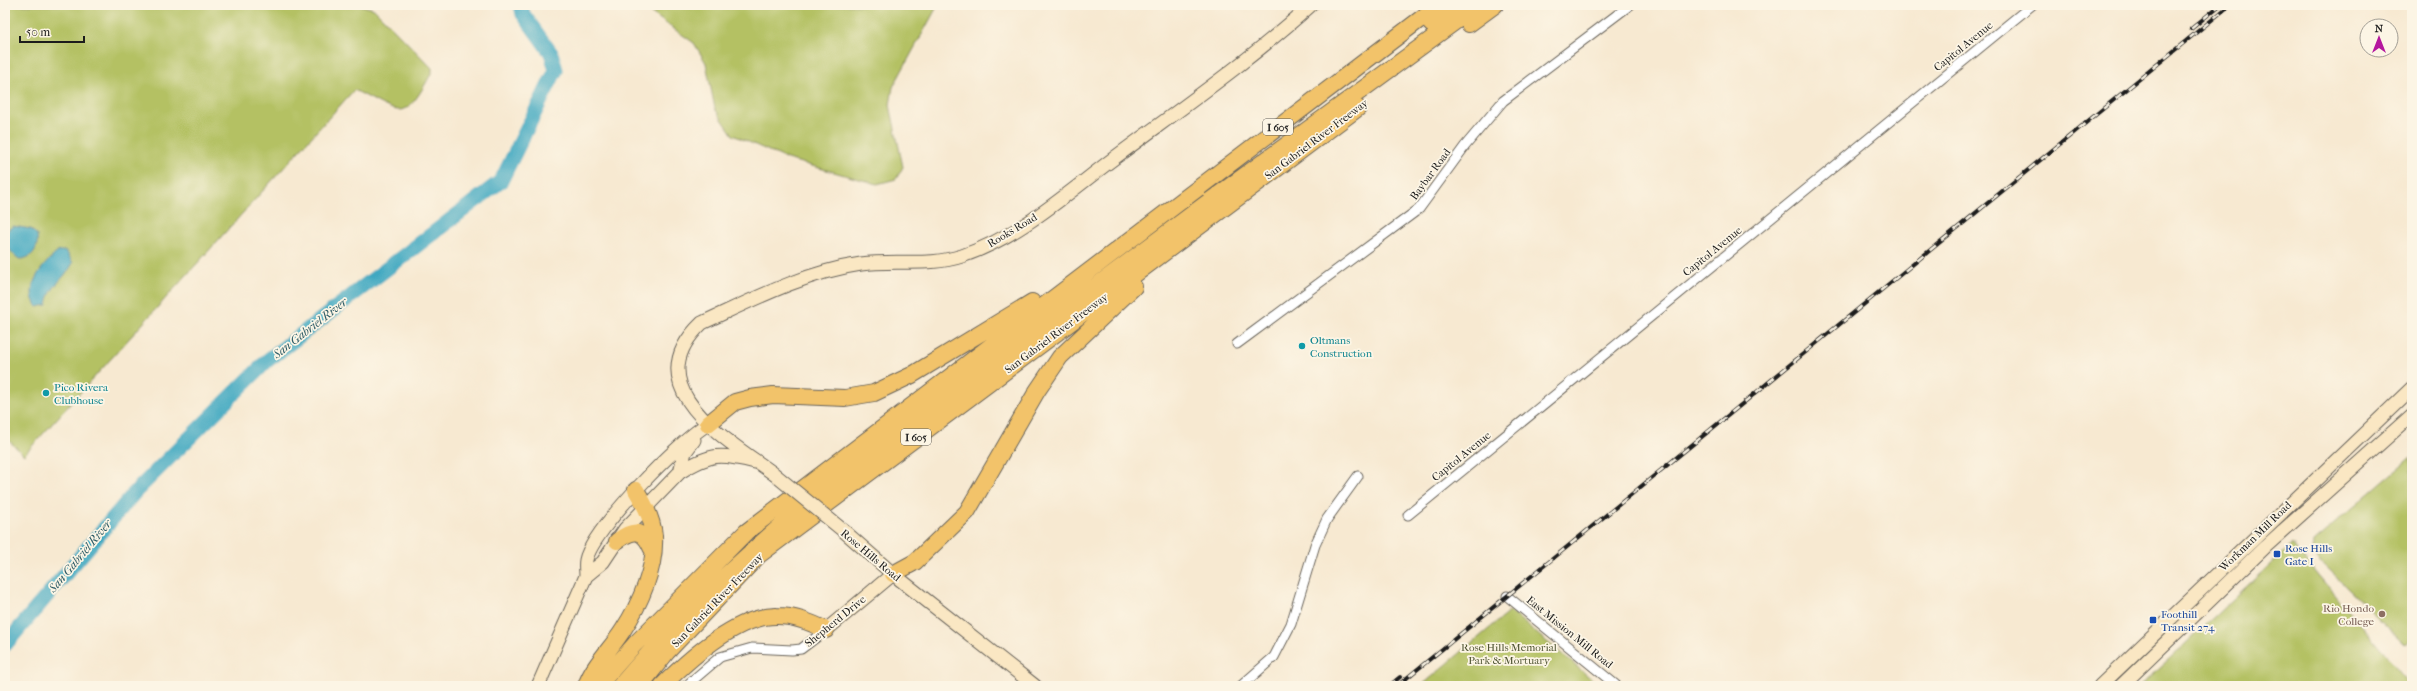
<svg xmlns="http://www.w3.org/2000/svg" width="2417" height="691" font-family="'IM FELL French Canon',serif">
<rect width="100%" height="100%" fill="#fcf5e5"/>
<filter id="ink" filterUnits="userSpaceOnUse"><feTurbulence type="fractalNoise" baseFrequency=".025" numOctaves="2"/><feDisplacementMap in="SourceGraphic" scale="8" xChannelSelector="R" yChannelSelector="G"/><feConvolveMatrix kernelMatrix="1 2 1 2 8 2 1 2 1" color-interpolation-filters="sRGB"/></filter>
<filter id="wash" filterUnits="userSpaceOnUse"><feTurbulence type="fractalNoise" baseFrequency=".012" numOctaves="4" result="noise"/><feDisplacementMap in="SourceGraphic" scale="16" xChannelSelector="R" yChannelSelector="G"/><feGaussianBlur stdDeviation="0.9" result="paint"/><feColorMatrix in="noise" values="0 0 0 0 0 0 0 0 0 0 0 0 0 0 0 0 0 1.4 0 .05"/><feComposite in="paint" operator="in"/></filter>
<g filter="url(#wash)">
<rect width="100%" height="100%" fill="#f7e9d1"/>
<path fill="#b4c163" stroke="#686e40" d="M5,5h355l14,4 58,59v4c-29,54 -31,41 -78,18l-330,365 -19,-18z
M640,5h298l-45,82 -3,18 13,62 -7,12 -19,5 -90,-25 -54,-24 -18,-26 -9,-46 -12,-20z
M2412,457v181l-7,6 -93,-90 1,-12z
M2292,544l120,142h-272z
M1510,611l90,75h-179z"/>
<path fill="#40a8c1" stroke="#2e626e" d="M13,226l18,3 6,6c2,13 -4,24 -18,24 -10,-8 -14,-14 -14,-27z
M59,251h7l7,12c-8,16 -24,23 -26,42l-10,2c-15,-20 7,-44 22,-56z"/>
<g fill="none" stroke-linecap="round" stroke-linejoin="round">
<path stroke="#40a8c1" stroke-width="15" d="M5,645l131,-154 132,-131 233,-179 55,-111 -5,-17 -28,-39 -2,-9"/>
</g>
</g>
<g filter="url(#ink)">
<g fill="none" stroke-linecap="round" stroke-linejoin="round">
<g stroke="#69645b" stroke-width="11">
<path id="street" d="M1237,344l182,-135 46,-63 38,-45 127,-96
M1408,515l624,-510
M1507,596l110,90
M686,686l34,-29 32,-9 40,2 9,-1 25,-19
M1241,686l33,-29 17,-33 24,-79 12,-26 31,-43"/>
</g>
<g stroke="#69645b" stroke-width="15">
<path id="secondary" d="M680,472c31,-19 40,-19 75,-10
M774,474c-47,-35 -140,-86 -72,-151 50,-23 104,-51 159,-59 34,-5 68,3 101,-8 57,-19 104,-62 151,-97 67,-50 136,-98 198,-154
M845,532l48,42 142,112
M586,576l17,-14 22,-33 55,-57 5,-20 9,-12
M826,630l67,-56
M538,686l48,-110c0,-5 -1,-11 0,-16 6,-30 94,-120 122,-136
M2100,686l312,-298
M2121,686l144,-139 147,-132"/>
</g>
<g stroke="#69645b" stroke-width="18">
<path id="highway" d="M1431,24l27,-19
M1469,24l26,-19
M708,424l27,-22 15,-4 23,-3 72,3 29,-5 38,-18 120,-73
M617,541c17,-13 26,-12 35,8
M893,574l22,-12 52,-50 70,-121 23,-34 74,-70
M586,686c7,-21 25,-37 37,-56 17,-26 33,-62 31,-94 -1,-16 -10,-33 -18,-46
M598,686l37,-42 111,-112 693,-527
M620,686c62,-74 131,-137 206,-198l381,-285 271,-198
M640,686l27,-34 92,-97 599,-447
M662,686c26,-26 75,-71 115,-70 18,0 33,6 49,14"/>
</g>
<use href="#street" stroke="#fff" stroke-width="9"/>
<use href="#secondary" stroke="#fae7c3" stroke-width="13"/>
<use href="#highway" stroke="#f2c36a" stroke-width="16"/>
<g stroke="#1c1c1c" stroke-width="4">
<path id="rail" d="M2191,29l29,-24
M1389,686l11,-9
M1397,686l833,-681"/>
</g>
<use href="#rail" stroke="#fcf5e5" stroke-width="2.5" stroke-dasharray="8" stroke-linecap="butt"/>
<g stroke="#69645b" stroke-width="15" stroke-linecap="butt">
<path id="secondary-bridge" d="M774,474l71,58"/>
</g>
<use href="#secondary-bridge" stroke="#fae7c3" stroke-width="13"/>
</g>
</g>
<g fill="#0f9aa8" stroke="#fcf5e5" stroke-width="1.5">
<circle cx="1302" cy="346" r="4"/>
<circle cx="46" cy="393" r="4"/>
</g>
<g fill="#1a4fb4" stroke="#fcf5e5" stroke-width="1.5">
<rect x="2273" y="550" width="8" height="8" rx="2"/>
<rect x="2149" y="616" width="8" height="8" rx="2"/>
</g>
<circle fill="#8d6e63" stroke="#fcf5e5" stroke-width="1.5" cx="2382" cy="614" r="4"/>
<g text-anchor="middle" stroke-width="3.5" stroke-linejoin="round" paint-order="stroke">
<g fill="#fcf5e5" stroke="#5f5d58" stroke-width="1">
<rect x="1263" y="119" width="30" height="16" rx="3"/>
<rect x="901" y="429" width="30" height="16" rx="3"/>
</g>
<g font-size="10" font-weight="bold" fill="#1c1c1c">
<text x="1278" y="131">I 605</text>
<text x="916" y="441">I 605</text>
</g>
<g font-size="11" fill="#1c1c1c" stroke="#fcf5e5">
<text transform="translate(1963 46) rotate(-39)" y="4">Capitol Avenue</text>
<text transform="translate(1316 139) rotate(-37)" y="4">San Gabriel River Freeway</text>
<text transform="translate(1430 174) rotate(-54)" y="4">Baybar Road</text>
<text transform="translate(1012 230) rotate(-31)" y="4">Rooks Road</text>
<text transform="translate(1712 251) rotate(-39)" y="4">Capitol Avenue</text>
<text transform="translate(1056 333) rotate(-37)" y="4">San Gabriel River Freeway</text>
<text transform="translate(1461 456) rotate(-39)" y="4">Capitol Avenue</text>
<text transform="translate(2255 536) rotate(-44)" y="4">Workman Mill Road</text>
<text transform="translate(871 555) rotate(40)" y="4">Rose Hills Road</text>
<text transform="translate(717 600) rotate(-46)" y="4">San Gabriel River Freeway</text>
<text transform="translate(835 621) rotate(-39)" y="4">Shepherd Drive</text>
<text transform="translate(1570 632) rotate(39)" y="4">East Mission Mill Road</text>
</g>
<g font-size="11" fill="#0d838f" stroke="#fcf5e5" text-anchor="start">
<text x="1310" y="344">Oltmans<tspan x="1310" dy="13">Construction</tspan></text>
<text x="54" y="391">Pico Rivera<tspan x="54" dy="13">Clubhouse</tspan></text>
</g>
<g font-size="11" fill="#164399" stroke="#fcf5e5" text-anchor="start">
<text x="2285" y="552">Rose Hills<tspan x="2285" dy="13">Gate I</tspan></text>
<text x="2161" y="618">Foothill<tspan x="2161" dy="13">Transit 274</tspan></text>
</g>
<g font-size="11" fill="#785e54" stroke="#fcf5e5" text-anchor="end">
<text x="2374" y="612">Rio Hondo<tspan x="2374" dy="13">College</tspan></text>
</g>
<g font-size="11" fill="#515635" stroke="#fcf5e5">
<text x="1509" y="651">Rose Hills Memorial<tspan x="1509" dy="13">Park &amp; Mortuary</tspan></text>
</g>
<g font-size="12" font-style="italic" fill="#2c5b66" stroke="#fcf5e5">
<text transform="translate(310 328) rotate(-38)" y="4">San Gabriel River</text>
<text transform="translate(80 556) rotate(-50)" y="4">San Gabriel River</text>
</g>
</g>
<rect width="2417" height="691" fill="none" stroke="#fcf5e5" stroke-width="20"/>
<g transform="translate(2379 38)"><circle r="19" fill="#fcf5e5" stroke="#a29e95"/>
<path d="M0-3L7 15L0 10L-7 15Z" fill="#b5179e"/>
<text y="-6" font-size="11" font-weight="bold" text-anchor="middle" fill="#1c1c1c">N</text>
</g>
<path d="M20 36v6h64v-6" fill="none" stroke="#1c1c1c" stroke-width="2"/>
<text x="26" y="36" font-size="12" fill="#1c1c1c" stroke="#fcf5e5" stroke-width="3" paint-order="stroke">50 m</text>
</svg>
